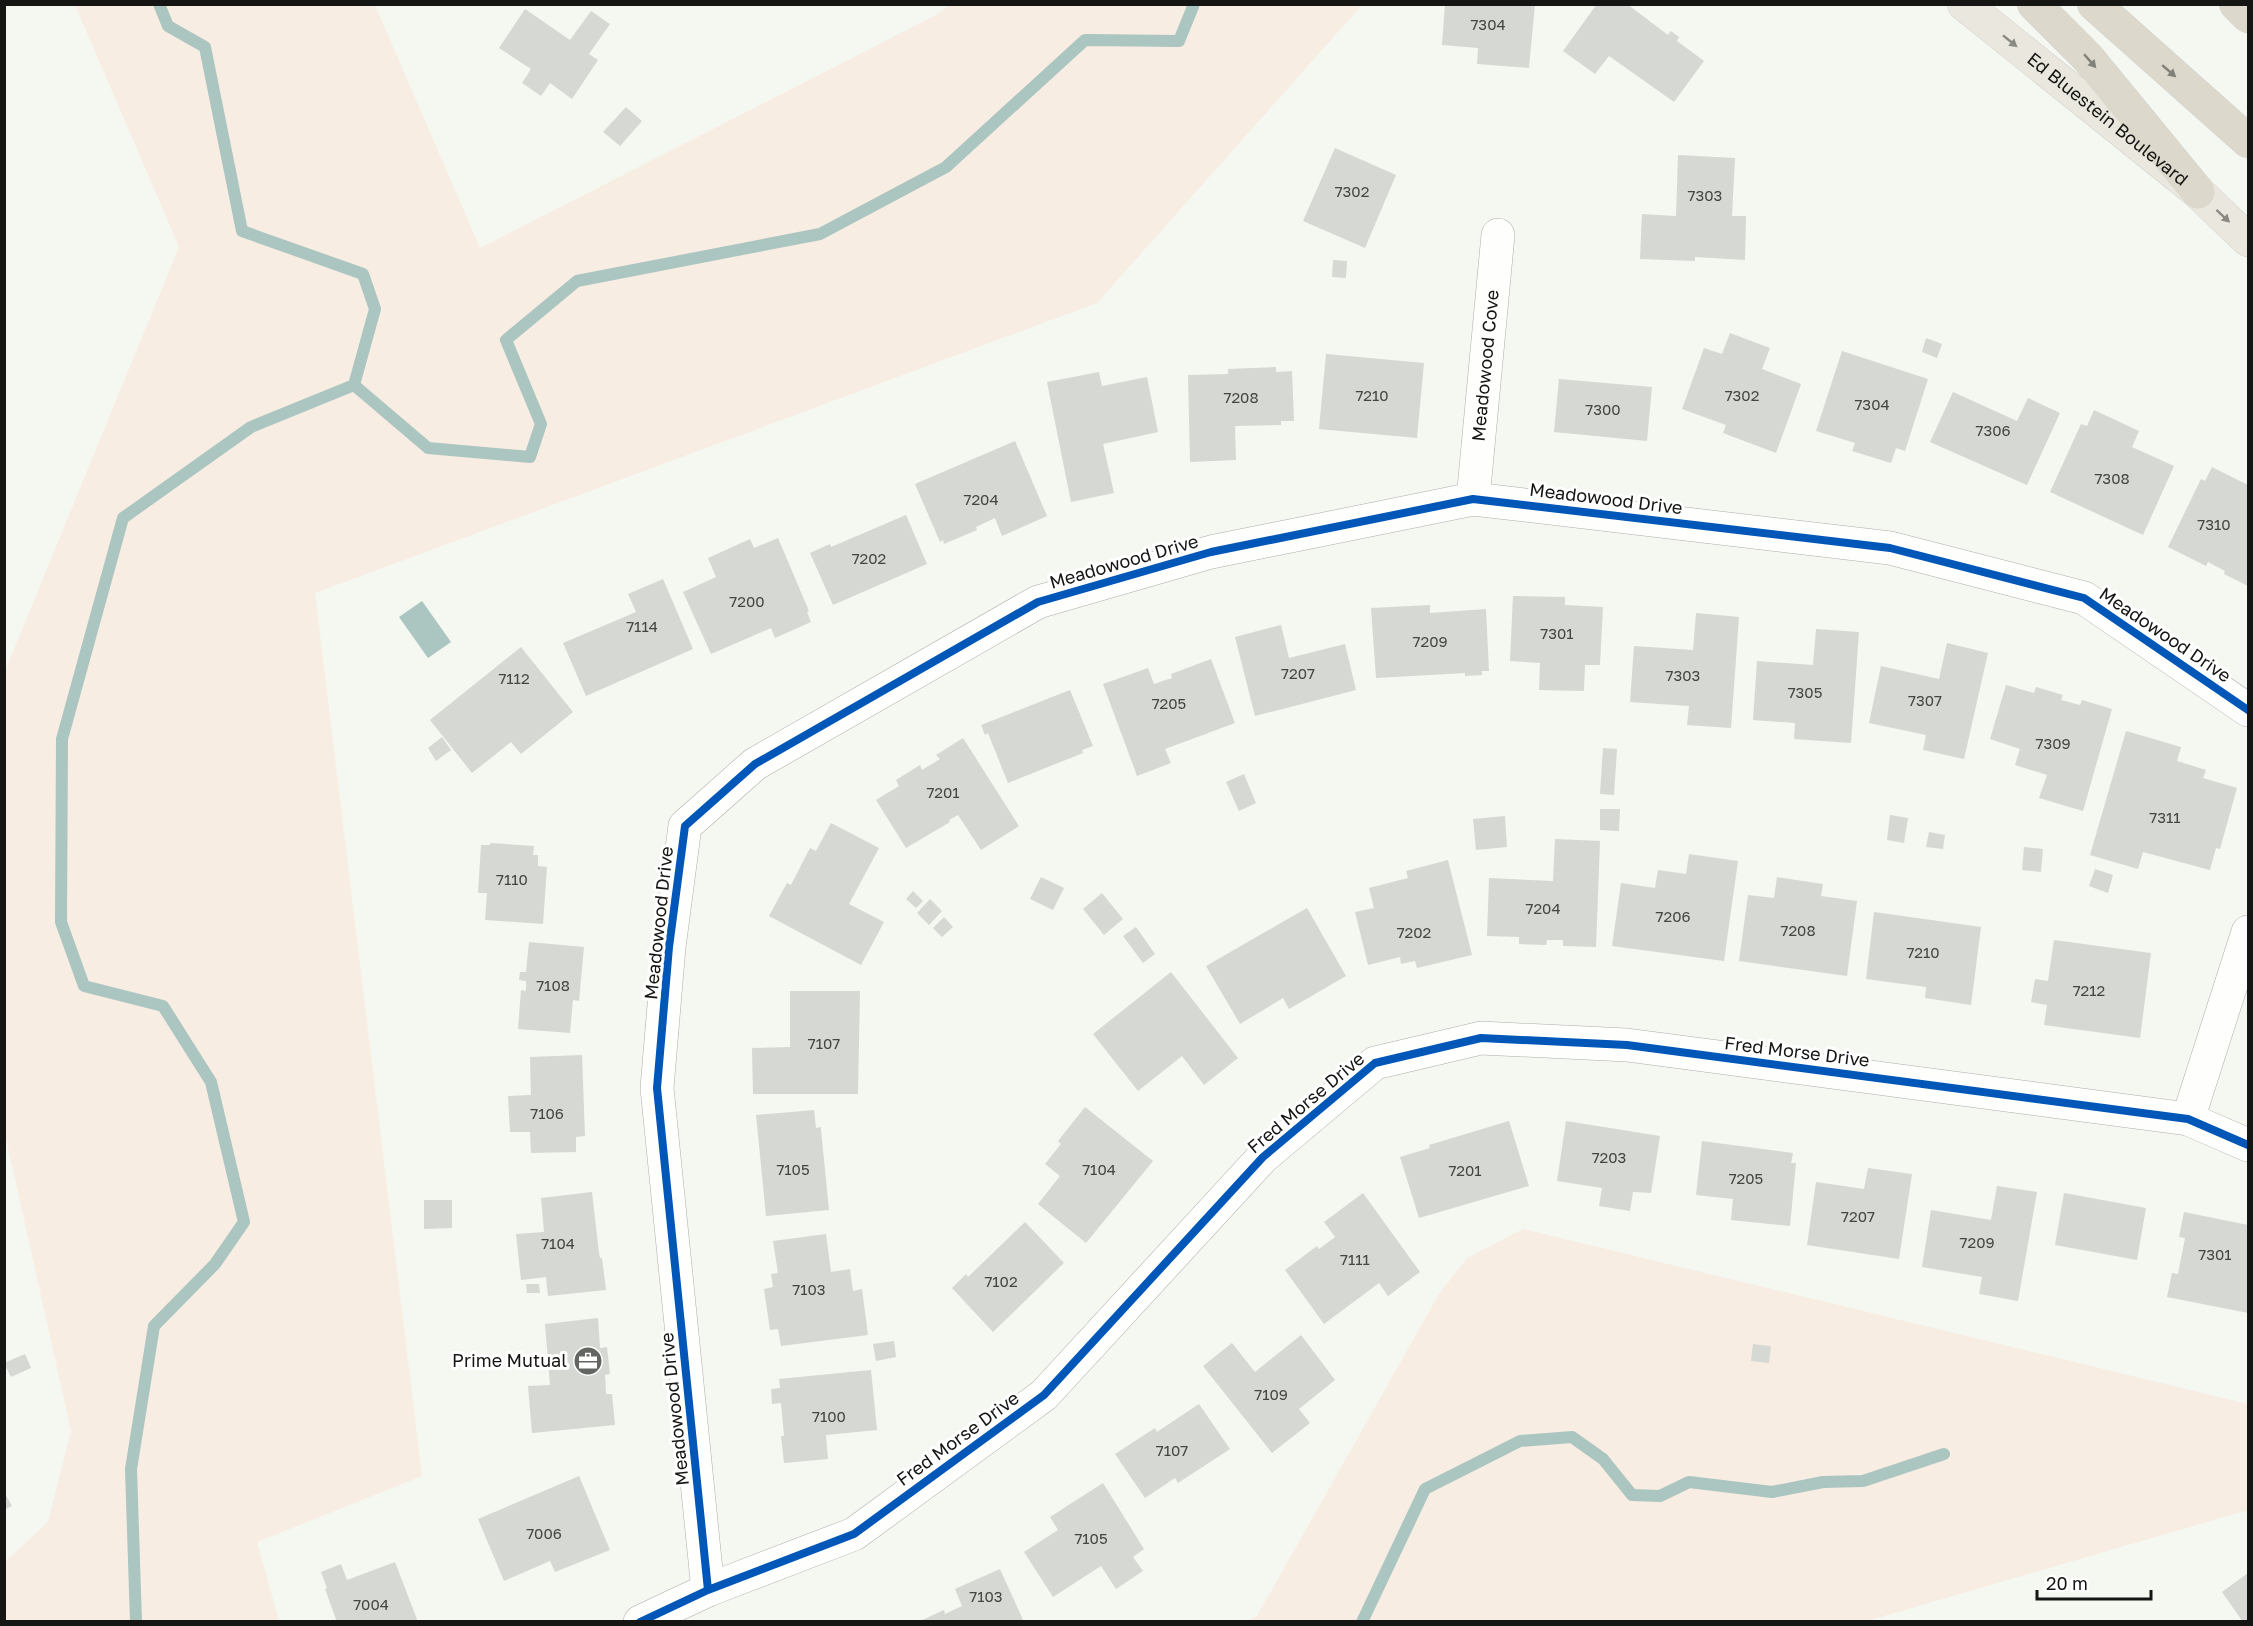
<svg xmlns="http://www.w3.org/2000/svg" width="2253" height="1626" font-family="'Golos Text',sans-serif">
<rect width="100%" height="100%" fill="#f5f7f1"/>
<path fill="#f8ede2" d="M75,5h300l105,243 460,-235 9,-8h413l-265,298 -782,290 107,883 -165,66 22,79h-274v-59l43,-40 23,-91 -66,-297v-463l174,-424z
M1523,1229l725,175v106l-381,111 -623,1 13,-6 182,-322 28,-36z"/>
<path fill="#abc5c1" d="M422,601l29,41 -23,16 -29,-41z"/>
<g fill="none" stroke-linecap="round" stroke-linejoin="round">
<path stroke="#abc5c1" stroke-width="12" d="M159,4l9,22 37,21 37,184 121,43 12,35 -21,76
M136,1622l-5,-153 23,-143 61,-62 29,-42 -33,-140 -48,-76 -79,-20 -23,-64 1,-183 61,-221 128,-91 103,-42 74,63 102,9 11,-33 -35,-84 71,-59 243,-47 126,-67 139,-127 94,1 15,-37
M1362,1622l63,-133 95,-48 52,-4 31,22 29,36 28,1 29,-14 83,10 51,-10 40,-1 81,-27"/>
</g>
<path fill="#d5d8d3" d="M1445,4h90l-6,64 -52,-4 1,-16 -36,-3z
M1597,4h30l41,31 3,-4 8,6 -2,4 27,20 -30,41 -65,-46 -14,18 -32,-23z
M525,9l45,31 21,-29 19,13 -21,30 9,6 -26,39 -22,-16 -9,13 -19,-13 9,-14 -32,-21z
M626,107l16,14 -22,25 -17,-14z
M1335,148l61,27 -31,73 -62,-27z
M1678,155l57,3 -3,58h14l-1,44 -50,-3v4l-55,-2 2,-45 34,2z
M1333,260l14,1 -1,17 -14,-1z
M1730,333l40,15 -8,21 39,15 -25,69 -53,-20 3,-8 -44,-16 22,-61 18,6z
M1926,338l16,6 -5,14 -15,-6z
M1842,351l86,28 -23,72 -9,-3 -5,15 -39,-12 3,-8 -39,-12z
M1326,354l98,9 -7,75 -98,-9z
M1276,367v5l16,-1 2,50h-13v4l-46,1 1,34 -46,2 -2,-87 40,-1v-5z
M1099,372l3,14 45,-9 11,55 -55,12 11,49 -43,9 -24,-120z
M1559,379l93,8 -5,54 -93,-9z
M1953,392l64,29 11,-23 32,15 -33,72 -97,-43z
M2094,410l45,21 -7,16 42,19 -31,69 -93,-43 31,-68 6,2z
M1015,441l32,75 -45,20 -7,-18 -19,9 1,3 -33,14 -1,-4 -3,2 -25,-58z
M2212,467l36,18v101l-24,-12 1,-3 -17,-9 -2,4 -38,-19 33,-68 4,2z
M906,515l21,49 -94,41 -23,-52 20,-9 1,3z
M778,538l31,73 -2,1 4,10 -36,16 -4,-10 -60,26 -28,-62 33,-15 -8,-19 42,-19 4,9z
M663,579l30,70 -107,47 -23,-53 73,-31 -8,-18z
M1513,596l52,1v8l38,2 -3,58h-15l-1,26 -45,-1 1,-27 -30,-2z
M1430,605v8l56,-4 3,62h-7v4l-17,1v-3l-89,5 -5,-70z
M1696,613l43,4 -8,111 -44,-3 2,-19 -59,-4 4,-56 59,4z
M1281,625l8,33 56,-14 11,46 -101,26 -20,-79z
M1816,629l43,3 -8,111 -57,-4 1,-16 -42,-3 4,-59 56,4z
M1947,643l41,10 -24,106 -41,-9 3,-15 -57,-12 12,-57 58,13z
M521,647l52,65 -52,42 -10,-12 -39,31 -42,-53z
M1211,659l24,64 -70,26 6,14 -34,13 -34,-92 45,-16 6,16 18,-6 -1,-4z
M2006,685l28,8 2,-6 27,8 -2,5 19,5 2,-5 30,9 -29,102 -44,-13 8,-23 -32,-10 5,-16 -30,-10z
M1070,690l23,56 -11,4 1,3 -75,30 -20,-50 -3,2 -4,-10z
M2126,731l55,16 -4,14 29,9 -3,8 34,10 -17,61 -4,-1 -6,22 -67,-18 -5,17 -48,-14z
M442,737l9,13 -15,11 -8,-13z
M963,738l56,88 -38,24 -23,-35 -9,5 1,2 -44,26 -30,-48 23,-14 -3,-6 24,-15 2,5 18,-11 -4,-4z
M1603,748l14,1 -3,46 -14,-1z
M1244,774l12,29 -17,8 -13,-29z
M1600,809h20l-1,22 -19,-1z
M1890,815l18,3 -4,25 -17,-3z
M1505,816l2,31 -31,3 -3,-31z
M831,823l48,25 -30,56 35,18 -23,43 -92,-49 18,-33 4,2 19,-37 6,3z
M1929,832l16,3 -2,14 -17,-2z
M1555,839l45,2 -4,106 -33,-1v-6h-16l-1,5 -27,-1v-7l-32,-1 2,-58 64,3z
M490,843l44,3 -1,9h5v11l9,1 -4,57 -58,-4 2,-27h-9l3,-48h9z
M2024,847l19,2 -2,23 -19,-2z
M1689,854l49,7 -14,100 -112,-15 9,-63 34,5 3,-18 28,4z
M1448,860l24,95 -55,13 -2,-7 -14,3 -1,-7 -32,8 -13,-53 19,-4 -5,-20 39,-10 -2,-7z
M2095,869l18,6 -5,18 -19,-7z
M1041,877l23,11 -11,22 -23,-11z
M1777,877l46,7 -2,12 36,5 -10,75 -108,-15 9,-66 26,3z
M913,891l10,10 -7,7 -10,-9z
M1102,893l21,26 -19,16 -21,-26z
M930,899l12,12 -13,14 -12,-12z
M1307,908l39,68 -57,33 -6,-11 -43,26 -34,-58z
M1874,912l107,15 -10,78 -46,-7 1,-11 -60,-8z
M944,917l9,10 -11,10 -9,-9z
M1136,927l19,27 -12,9 -20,-27z
M2054,940l97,13 -11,85 -96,-13 3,-20 -16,-3 4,-23 13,2z
M529,942l55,5 -5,54 -6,-1 -3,33 -52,-4 3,-39 5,1v-10l-7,-1 1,-8h6z
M1171,972l67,86 -34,27 -22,-29 -44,35 -45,-57z
M790,991h70l-2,103h-105l-1,-46 38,-1z
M582,1055l3,81 -9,1v15l-45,1 -1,-21h-20l-2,-36 23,-1 -1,-38z
M1085,1107l68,54 -67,82 -48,-39 22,-28 -15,-12 16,-20 -3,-3z
M814,1110l2,18 5,-1v3l8,80 -63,6 -10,-101z
M1509,1121l20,65 -110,32 -19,-61 30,-9 -1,-3z
M1566,1121l94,15 -9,57 -18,-1 -3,19 -31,-5 3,-18 -45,-7z
M1702,1141l91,12 -2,10h5l-6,63 -59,-6 2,-21 -37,-4z
M1868,1168l44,6 -13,85 -92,-14 9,-63 48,7z
M1997,1186l40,6 -19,109 -39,-7 3,-17 -60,-10 9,-57 60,10z
M592,1192l7,61 1,5h2l4,32 -58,6 -2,-19 -25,3 -5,-46 28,-2 -3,-34z
M1363,1193l57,79 -32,24 -9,-13 -55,41 -39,-54 32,-24 2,3 16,-12 -11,-15z
M2064,1193l82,15 -9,52 -82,-15z
M424,1200h28v28l-28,1z
M2184,1212l64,13v88l-81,-16 5,-24 6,1 7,-36 -6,-1z
M1025,1222l39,41 -71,69 -41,-44 14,-14 2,3z
M826,1234l5,38 19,-3 3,22 9,-2 6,46 -87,11 -3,-17 -8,1 -6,-41 9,-2 -2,-13 7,-1 -5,-32z
M526,1284h13l1,9h-13z
M598,1318l2,30 7,-1 3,27 -5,1 1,19h6l3,31 -83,8 -4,-47 22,-1 -5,-61z
M1301,1335l34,45 -36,29 11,14 -38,30 -69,-87 29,-23 23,29z
M894,1341l2,16 -20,4 -3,-17z
M1753,1344l18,2 -2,17 -18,-2z
M25,1354l6,14 -20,9 -7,-14z
M871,1370l6,60 -51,5 2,24 -44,4 -3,-27h3l-3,-33 -9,1 -1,-15 9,-1 -1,-9z
M1199,1404l31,45 -52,34 -3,-5 -30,20 -30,-44 40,-26 2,4z
M579,1476l31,74 -55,22 -5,-11 -46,20 -26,-62z
M1103,1483l41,66 -11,8 10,14 -27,18 -15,-23 -48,31 -29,-45 34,-22 -8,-13z
M4,1492l8,14 -8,4z
M395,1562l23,60h-81l-12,-33 2,-1 -6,-16 20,-8 6,16z
M1000,1569l24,53h-106l26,-12 1,4 17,-8 -7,-17z
M2248,1573v49h-5l-21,-30z"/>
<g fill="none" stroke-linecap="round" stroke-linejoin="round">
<g stroke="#adaeaa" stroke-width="34">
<g id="minor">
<path id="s1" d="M1473,499l25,-264"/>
<path d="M2188,1119l60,-187"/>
<path d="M708,1590l-51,-502 12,-141 16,-121 70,-62 283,-162 173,-50 262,-53 417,49 194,50 164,112"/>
<path d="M640,1622l68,-32 146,-56 190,-139 219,-238 112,-94 106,-25 146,7 561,74 60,26"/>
</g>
</g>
<g stroke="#d1d2d0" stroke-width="34">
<g id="major">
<path id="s2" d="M1964,4l234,188 50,48"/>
</g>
</g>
<g stroke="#d1d2d0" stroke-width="34">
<path id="highway" d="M2034,4l54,54 110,134
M2094,4l154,137
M2236,4l12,12"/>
</g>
<use href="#minor" stroke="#fefefd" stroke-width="33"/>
<use href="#major" stroke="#eae7de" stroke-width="33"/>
<use href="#highway" stroke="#dcd8cb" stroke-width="33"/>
<g stroke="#fff" stroke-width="11">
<path id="cycleway" d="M708,1590l-51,-502 12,-141 16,-121 70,-62 283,-162 173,-50 262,-53 417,49 194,50 164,112
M640,1622l68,-32 146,-56 190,-139 219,-238 112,-94 106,-25 146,7 561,74 60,26"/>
</g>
<use href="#cycleway" stroke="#0057b8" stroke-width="8"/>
</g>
<defs><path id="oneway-solid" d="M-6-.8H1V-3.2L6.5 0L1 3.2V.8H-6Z" transform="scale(1.5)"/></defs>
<g fill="#8a8983">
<use href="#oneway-solid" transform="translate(2010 41) rotate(39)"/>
<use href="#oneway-solid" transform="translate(2223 216) rotate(43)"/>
</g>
<g fill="#828178">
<use href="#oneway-solid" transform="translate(2090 61) rotate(49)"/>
<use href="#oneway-solid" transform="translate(2169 71) rotate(41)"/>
</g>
<defs>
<g id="office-disc" transform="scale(1.5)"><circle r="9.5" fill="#636561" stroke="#fff"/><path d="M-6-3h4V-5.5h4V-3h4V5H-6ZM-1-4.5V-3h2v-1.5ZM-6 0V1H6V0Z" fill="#fff"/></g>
</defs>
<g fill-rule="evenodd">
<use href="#office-disc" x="588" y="1361"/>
</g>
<g text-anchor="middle" stroke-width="6" stroke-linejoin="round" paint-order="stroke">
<g font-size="15" fill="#454643">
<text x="1488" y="30">7304</text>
<text x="1352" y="197">7302</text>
<text x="1705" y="201">7303</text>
<text x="1372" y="401">7210</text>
<text x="1742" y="401">7302</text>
<text x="1241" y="403">7208</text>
<text x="1872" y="410">7304</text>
<text x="1603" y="415">7300</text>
<text x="1993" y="436">7306</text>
<text x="2112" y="484">7308</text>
<text x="981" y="505">7204</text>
<text x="2214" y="530">7310</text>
<text x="869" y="564">7202</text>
<text x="747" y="607">7200</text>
<text x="642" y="632">7114</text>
<text x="1557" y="639">7301</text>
<text x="1430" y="647">7209</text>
<text x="1298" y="679">7207</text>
<text x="1683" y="681">7303</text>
<text x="514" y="684">7112</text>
<text x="1805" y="698">7305</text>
<text x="1925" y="706">7307</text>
<text x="1169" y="709">7205</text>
<text x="2053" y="749">7309</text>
<text x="943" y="798">7201</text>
<text x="2165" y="823">7311</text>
<text x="512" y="885">7110</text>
<text x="1543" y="914">7204</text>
<text x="1673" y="922">7206</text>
<text x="1798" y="936">7208</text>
<text x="1414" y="938">7202</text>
<text x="1923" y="958">7210</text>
<text x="553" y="991">7108</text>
<text x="2089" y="996">7212</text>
<text x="824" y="1049">7107</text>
<text x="547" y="1119">7106</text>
<text x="1609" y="1163">7203</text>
<text x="793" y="1175">7105</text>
<text x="1099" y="1175">7104</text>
<text x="1465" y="1176">7201</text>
<text x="1746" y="1184">7205</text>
<text x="1858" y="1222">7207</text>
<text x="1977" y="1248">7209</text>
<text x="558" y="1249">7104</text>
<text x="2215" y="1260">7301</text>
<text x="1355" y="1265">7111</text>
<text x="1001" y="1287">7102</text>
<text x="809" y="1295">7103</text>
<text x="1271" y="1400">7109</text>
<text x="829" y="1422">7100</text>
<text x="1172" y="1456">7107</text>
<text x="544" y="1539">7006</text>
<text x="1091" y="1544">7105</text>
<text x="986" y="1602">7103</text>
<text x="371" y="1610">7004</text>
</g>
<g font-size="18" fill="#151613" stroke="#fff">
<text dy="6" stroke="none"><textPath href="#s2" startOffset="184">Ed Bluestein Boulevard</textPath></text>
<text dy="6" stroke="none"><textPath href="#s1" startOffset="134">Meadowood Cove</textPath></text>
<text transform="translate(1606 499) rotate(7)" y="6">Meadowood Drive</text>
<text transform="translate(1124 562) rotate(-16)" y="6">Meadowood Drive</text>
<text transform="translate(2165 635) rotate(34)" y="6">Meadowood Drive</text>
<text transform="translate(659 923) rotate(-84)" y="6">Meadowood Drive</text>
<text transform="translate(1797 1052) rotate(7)" y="6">Fred Morse Drive</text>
<text transform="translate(1306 1103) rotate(-40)" y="6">Fred Morse Drive</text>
<text transform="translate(675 1409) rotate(-96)" y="6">Meadowood Drive</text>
<text transform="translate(958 1439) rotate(-36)" y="6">Fred Morse Drive</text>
</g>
<g font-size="18" fill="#151613" stroke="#fff" text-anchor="end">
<text x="567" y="1367">Prime Mutual</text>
</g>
</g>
<rect width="2253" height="1626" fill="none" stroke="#151613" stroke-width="12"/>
<path d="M2037 1590v9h114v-9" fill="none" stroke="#151613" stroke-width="3"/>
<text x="2046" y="1590" font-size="18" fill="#151613" stroke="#ffffff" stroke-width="4.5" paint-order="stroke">20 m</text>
</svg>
